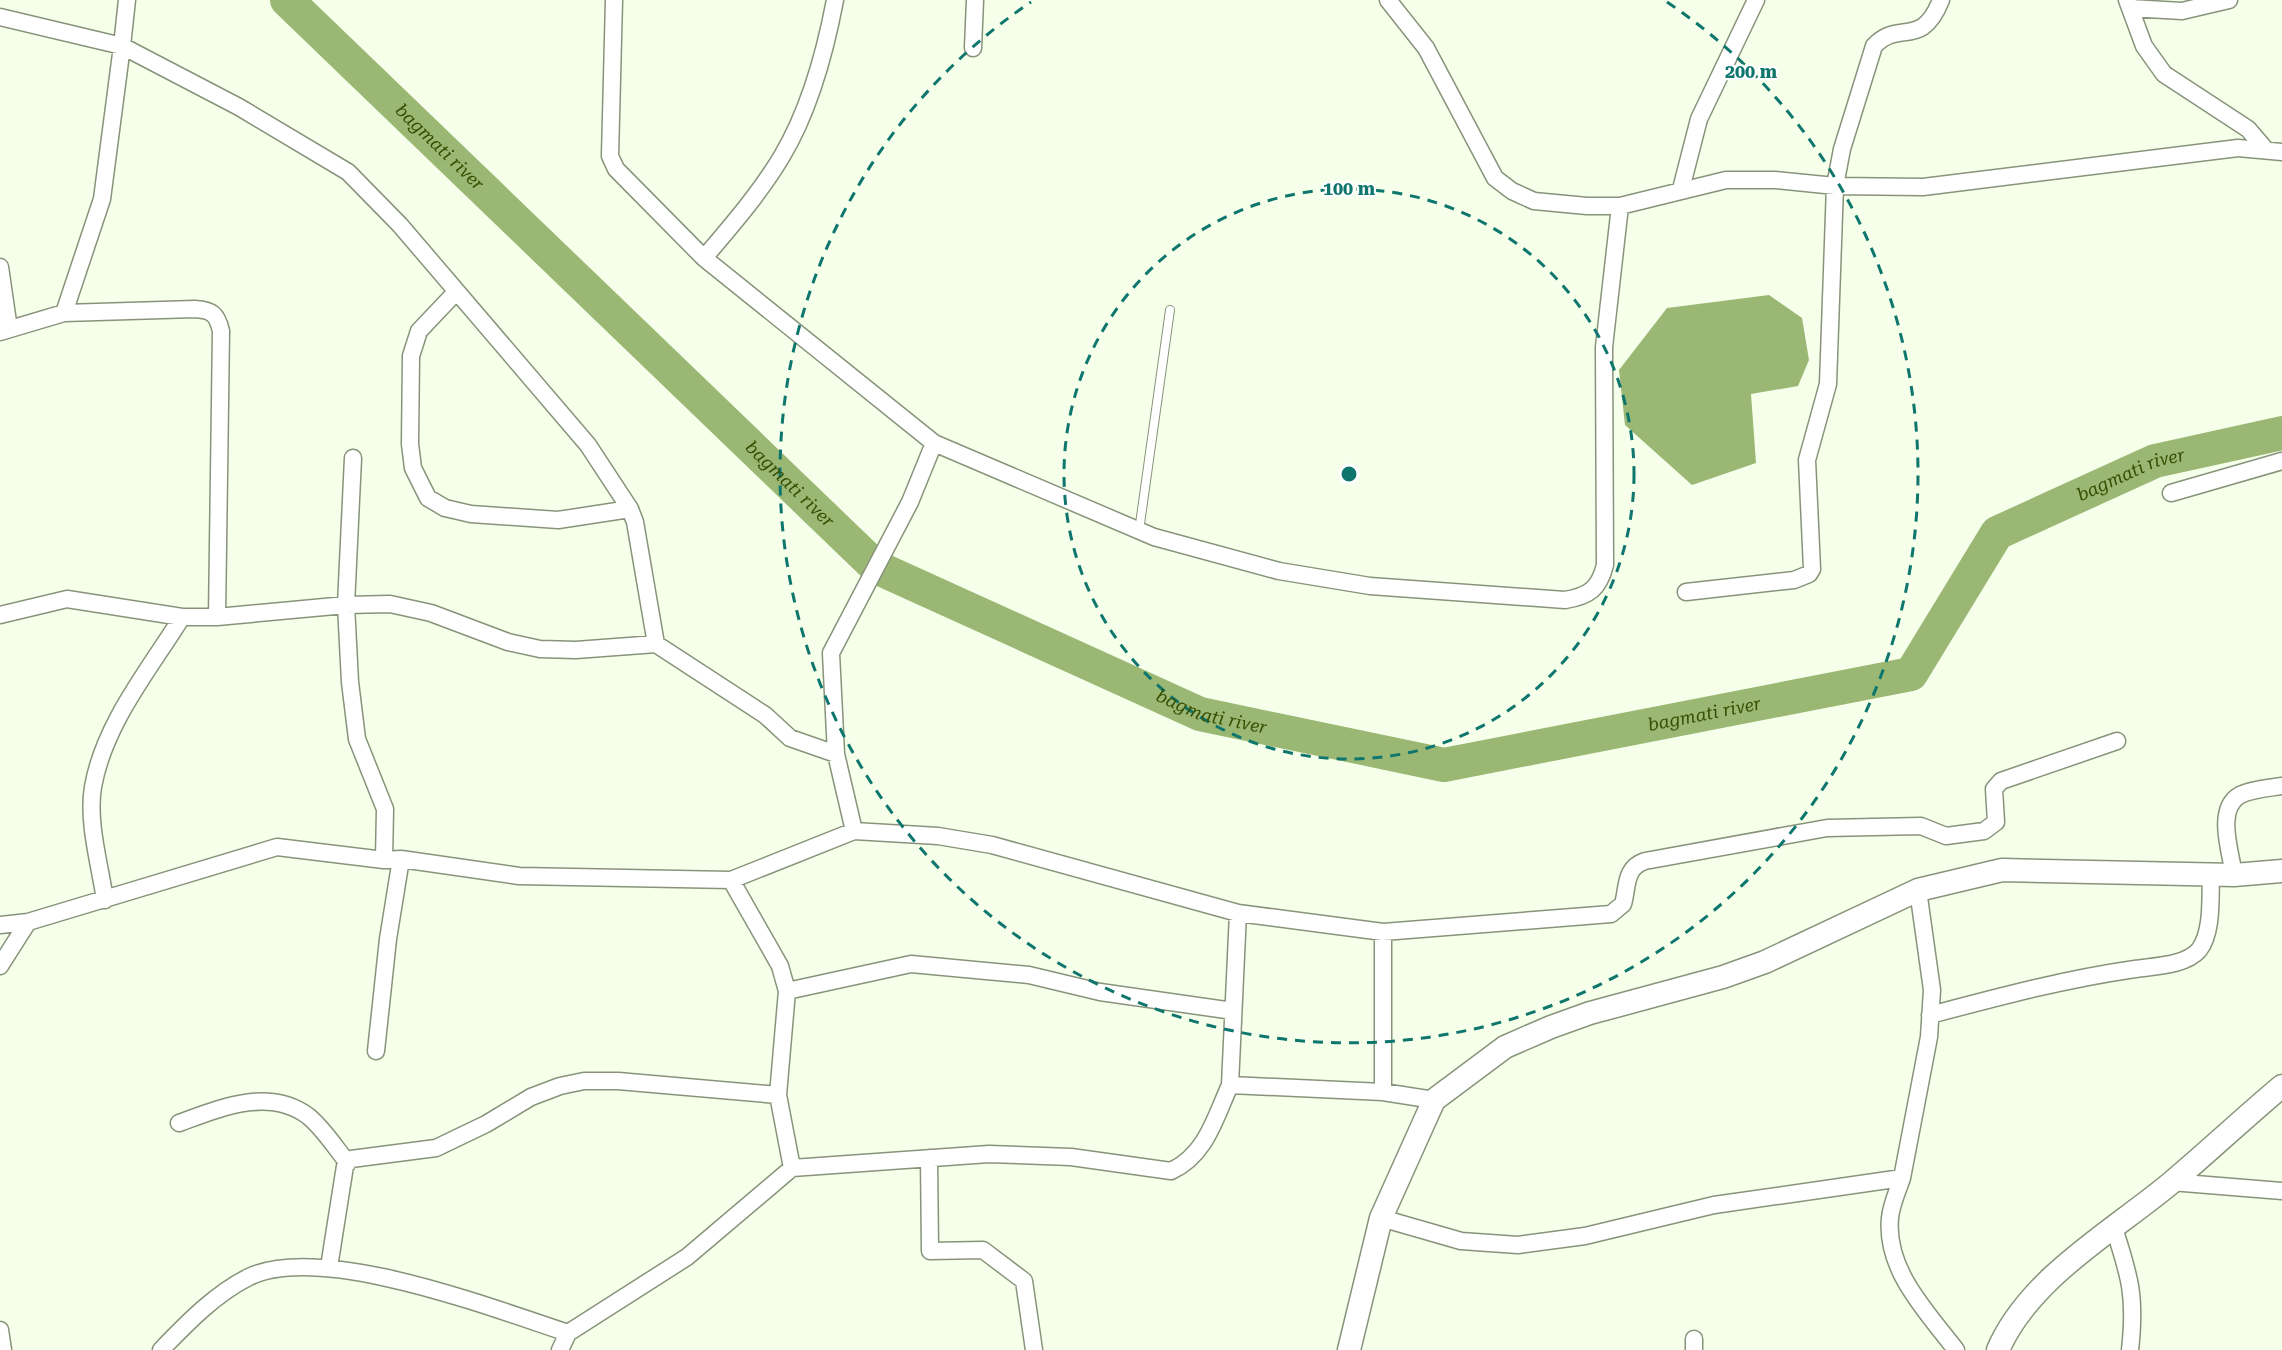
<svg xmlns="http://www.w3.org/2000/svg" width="2282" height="1350" font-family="'Roboto Serif',serif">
<rect width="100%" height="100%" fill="#f5ffe9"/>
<path fill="#9ab774" d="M1769,295l33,23 7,42 -11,26 -47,8 5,69 -64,22 -67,-60 -6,-55 48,-62z"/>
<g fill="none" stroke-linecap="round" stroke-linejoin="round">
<path stroke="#9ab774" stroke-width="34" id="s1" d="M287,0l589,567 324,147 244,51 467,-91 86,-141 158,-72 127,-28"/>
<g stroke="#88937b" stroke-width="10">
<path id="lane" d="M1139,531l31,-221"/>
</g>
<g stroke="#88937b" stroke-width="19">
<path id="street" d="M127,0l-5,46 117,61 109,65 52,53 188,220 42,64 5,13 21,122
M614,0l-4,156 6,13 88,89 230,185
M1388,0l38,48 69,130 17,13 22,10 53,5h33l106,-26h49l60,6 88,1 315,-39 44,4
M2127,0l17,46 20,28 84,55 18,21
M2130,8l52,3 47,-11
M0,17l122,29 -20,153 -38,114 -64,19
M973,48l2,-48
M1681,189l18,-70 57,-119
M704,258c28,-33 56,-65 78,-102 28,-47 43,-103 53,-156
M0,267l9,62
M456,292l-37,39 -8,25 -1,88 3,24 15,30 17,10 26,6 87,6 72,-11
M64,313l131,-4c17,1 22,5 26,22l-4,286
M353,458l-7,147 4,77 7,57 28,70 -1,51
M2171,493l111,-32
M1686,592l108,-12 15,-6 3,-5 -5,-109 21,-76 7,-198 7,-37 32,-103c25,-27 47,4 67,-46
M0,615l67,-16 115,18h35l129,-12 44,-1 41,9 77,29 32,7 36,1 80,-6 109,71 25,23 46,16
M854,831l-18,-77 -5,-101 79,-151 24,-59 220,94 125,34 91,15 195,14c24,-4 34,-11 40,-35l-1,-218 16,-141
M2234,875c-3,-22 -19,-66 6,-80 12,-6 29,-7 42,-9
M731,880l49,86 7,25 -9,104 14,73
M105,900c-5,-35 -18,-78 -12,-113 11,-63 56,-117 89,-170
M1238,913l145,19 228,-18 12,-10c5,-17 1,-36 22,-43l182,-33 94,-2 25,10 38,-5 12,-9 -2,-33 7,-8 116,-40
M0,925l28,-3
M1383,932v160
M0,966l28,-44 249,-75 107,13 17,-1 118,17 212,4 123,-49 84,5 54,9 246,68 -8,172
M787,991l124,-27 118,11 71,17 133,19
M1930,1015c68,-18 135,-36 205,-46 19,-3 50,-3 64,-19 14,-18 11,-53 12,-75
M376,1051l12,-112 13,-80
M179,1123c41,-15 90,-36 129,-7 15,12 27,31 39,46
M929,1158l1,93 53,-1 41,31 10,69
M1902,1178l27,-141 3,-47 -14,-100
M2171,1182l111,9
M1381,1218l80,23 57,4 67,-9 129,-31 188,-27c-4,12 -11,27 -12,40 -5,52 37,94 66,132
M2114,1228c16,49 22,69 16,122
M329,1267l16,-101 6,-7 85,-11 50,-24 45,-27 29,-11 24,-5h34l160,14
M0,1330l3,20
M1694,1339v11
M161,1350c25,-26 55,-57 88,-73 72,-35 245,32 319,56
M560,1350l8,-17 119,-76 105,-89 197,-14 82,3 100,14c35,-16 44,-53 59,-86l153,7 51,8"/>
</g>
<g stroke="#88937b" stroke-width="25">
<path id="secondary" d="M1349,1350l32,-132 53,-118 71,-53 46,-20 39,-14 133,-36 42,-15 153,-72 84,-20 232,5 48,-4
M1998,1350c31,-72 114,-118 173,-167 38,-32 74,-66 111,-97"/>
</g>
<use href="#lane" stroke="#fff" stroke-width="8"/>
<use href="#street" stroke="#fff" stroke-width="16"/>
<use href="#secondary" stroke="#fff" stroke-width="22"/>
</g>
<g fill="none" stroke="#0f766e" stroke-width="3" stroke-dasharray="10 8">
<circle cx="1349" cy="474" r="285"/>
<path d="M1667 2A569 569 0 1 1 1031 2"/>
</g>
<g text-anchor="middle" stroke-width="4.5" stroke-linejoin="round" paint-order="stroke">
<g font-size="18" font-style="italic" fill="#364f01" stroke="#fff">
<text dy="6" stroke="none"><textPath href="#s1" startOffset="212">bagmati river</textPath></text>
<text dy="6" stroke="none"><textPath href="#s1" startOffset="2210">bagmati river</textPath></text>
<text dy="6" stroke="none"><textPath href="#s1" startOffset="698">bagmati river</textPath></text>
<text dy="6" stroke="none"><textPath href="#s1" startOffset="1184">bagmati river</textPath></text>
<text dy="6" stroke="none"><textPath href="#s1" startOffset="1688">bagmati river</textPath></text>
</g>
</g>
<circle cx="1349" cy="474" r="9" fill="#0f766e" stroke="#fff" stroke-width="3"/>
<g font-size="18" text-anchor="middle" font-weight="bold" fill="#0f766e" stroke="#fff" stroke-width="4.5" stroke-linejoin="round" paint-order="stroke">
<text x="1751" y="78">200 m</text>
<text x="1349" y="195">100 m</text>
</g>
</svg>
